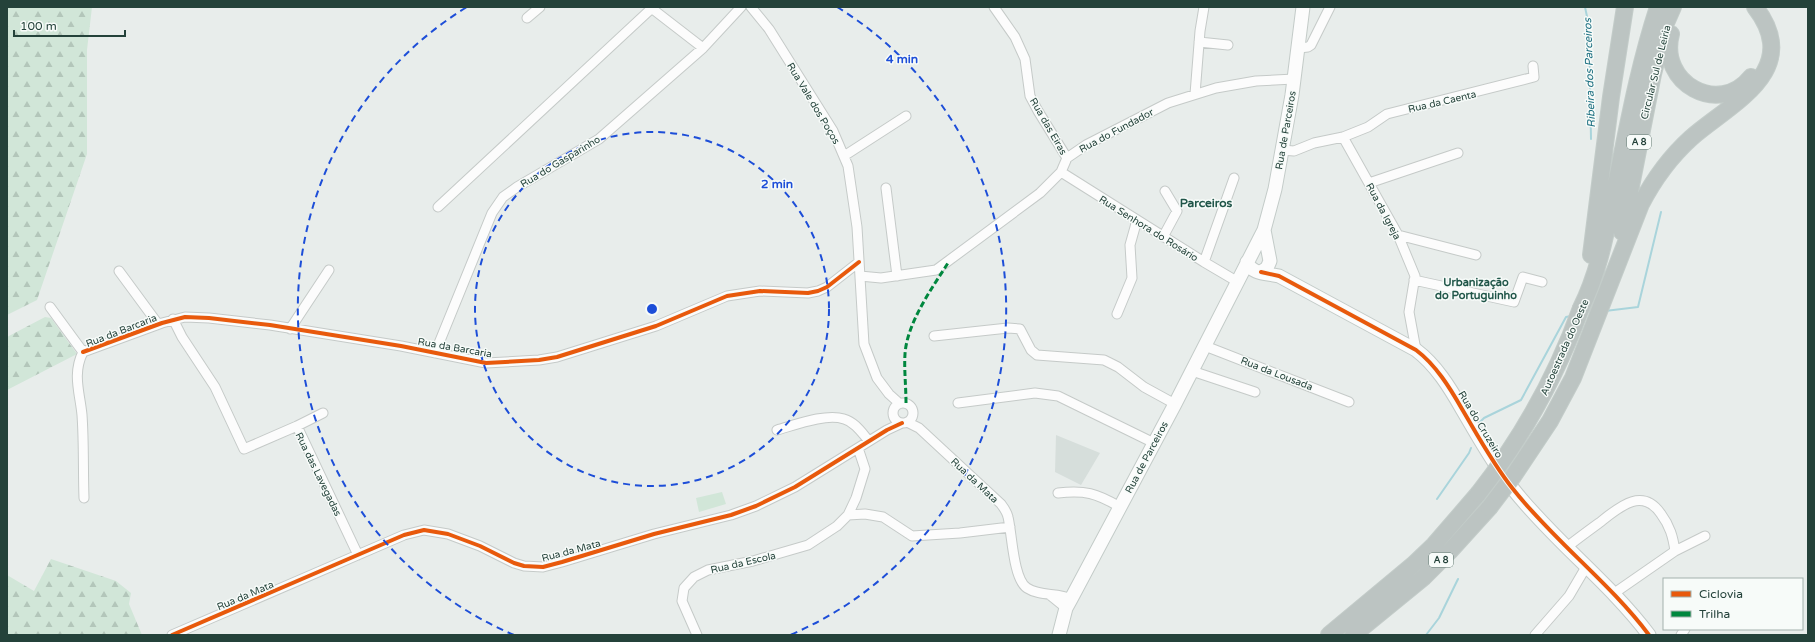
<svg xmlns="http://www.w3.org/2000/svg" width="1815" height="642" font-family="'Varela Round',sans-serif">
<defs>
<pattern id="forest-firs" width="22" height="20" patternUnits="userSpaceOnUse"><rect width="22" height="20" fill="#d1e6d8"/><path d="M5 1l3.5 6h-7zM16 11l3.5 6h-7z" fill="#b3c6ba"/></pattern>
</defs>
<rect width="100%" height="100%" fill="#e8edeb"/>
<path fill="#d6dedb" d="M1056,435l44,18 -19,32 -26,-13z"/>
<path fill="#d1e6d8" d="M722,492l4,12 -27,8 -3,-14z"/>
<path fill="url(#forest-firs)" d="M7,7h85l-5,43v104l-50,146 -30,15z
M45,317l6,1 26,36 -70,36v-53z
M51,559l65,22 15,12 -2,11 13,31h-135v-60l27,16z"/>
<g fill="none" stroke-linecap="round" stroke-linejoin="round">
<path stroke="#a9d4db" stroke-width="2" d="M1585,7l4,19 2,113
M1605,311l33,-4 23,-95
M1479,423l5,-5 37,-18 45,-83 5,-1
M1437,499l32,-46 2,-5
M1426,635l13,-17 19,-39"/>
<g stroke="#c5cac8" stroke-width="11">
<path id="street" d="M650,7l53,41
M751,7l18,22 64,102 15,35 9,61 7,117 13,34 12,16 10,9
M994,7l21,30 10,22 5,37 8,15 29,47
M527,18l13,-11
M1199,42l29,3
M1299,48l9,-1 3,-2 19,-38
M1195,94l5,-63 4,-24
M1343,137l25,-10 19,-13 147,-37 -1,-11
M1282,150l12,1 20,-8 29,-6 55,98 17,41 -6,36 7,38
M844,156l62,-40
M1061,172l143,90 34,20
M1369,183l89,-30
M886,188l11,88
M438,207l214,-199
M1398,235l78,20
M1163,237l14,-26 -12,-20
M1204,262l30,-84
M119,271l39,53
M860,276l21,2 55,-8 104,-77 21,-21 6,-14 19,-13 82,-42 48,-15 40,-7 38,-2
M1414,280l100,22 9,-25 19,5
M50,307l33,45
M1117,314l15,-36 -2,-33 7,-25
M173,319l9,18 33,50 29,62 53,-23 61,129
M290,329l39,-59
M934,336l74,-8 12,1 11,21 6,5 67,5 14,7 26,20 31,17
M1205,346l144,56
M83,352l79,-29 23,-6 24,1 61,7 131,21 85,17 53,-3 18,-3 99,-31 71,-30 33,-5 48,2 10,-2 9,-4 32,-25
M83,352c-11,22 -3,41 -1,63 2,28 1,56 2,83
M435,353l57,-140 11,-16 14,-10 82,-48 104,-91 38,-41
M1192,371l63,21
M893 413a10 10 0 1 1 20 0a10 10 0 1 1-20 0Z
M958,403l77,-10 23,3 96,47
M907,422l12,6 82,76c3,4 6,8 7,13 4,16 5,62 19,71 14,9 30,4 44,11
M297,426l26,-13
M777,430c18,-5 49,-17 67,-11 11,3 18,14 25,22
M1058,493c27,-3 38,0 62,14
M848,515l8,-17 9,-29 -7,-21
M1567,547c10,-8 21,-16 32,-24 19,-15 43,-37 62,-9 9,12 12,23 14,37l-62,43
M1675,551l30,-15
M1050,595l16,13
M172,635l232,-100 20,-5 24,4 32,12 34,17 10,3 19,1 19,-5 92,-28 77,-19 25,-9 39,-19 92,-57 15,-7
M697,635l-15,-34 2,-13 10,-11 14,-7 45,-9 55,-16 29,-19 11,-11 17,-1 18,3 29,19 48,-3 50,-6
M1535,635l34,-39 17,-29
M1681,635l4,-6"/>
</g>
<g stroke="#c3cbc8" stroke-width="15">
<path id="secondary" d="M1247,262c5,13 21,11 32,14l137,74c20,15 34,38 46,59 16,27 31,55 51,80 41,52 96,93 136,146
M1261,272l6,-4 3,-7 -6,-31
M1059,635l7,-27 5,-9 104,-195 89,-174 11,-41 17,-94 11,-88"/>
</g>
<g stroke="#c3ccc9" stroke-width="18">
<path id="highway" d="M1671,34c-13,49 48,83 80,43
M1622,232l31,-158 13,-51 7,-16
M1591,255l20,-158 14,-90
M1581,308c18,-36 25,-76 33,-114 13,-63 24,-126 44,-187
M1514,475l36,-54 23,-43 68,-174c13,-25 29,-47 50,-66 40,-35 113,-67 64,-131
M1329,635l84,-70 21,-20 44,-51
M1353,635l71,-58 26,-26 39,-43"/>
</g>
<use href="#street" stroke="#fcfcfc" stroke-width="9"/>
<use href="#secondary" stroke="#fcfcfc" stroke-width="13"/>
<use href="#highway" stroke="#bcc4c2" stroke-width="16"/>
<g stroke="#c3ccc9" stroke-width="18" stroke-linecap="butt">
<path id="highway-bridge" d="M1478,494c44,-56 79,-119 103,-186
M1489,508l25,-33"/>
</g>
<use href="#highway-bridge" stroke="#bcc4c2" stroke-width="16"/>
<path stroke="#00873e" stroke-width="3" stroke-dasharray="6 3" stroke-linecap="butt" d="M906,403c0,-17 -2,-33 -1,-49 2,-31 27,-66 43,-91"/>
<g stroke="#f7fbf9" stroke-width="6">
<path id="cycleway" d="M1261,272l18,4 137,74c20,15 34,38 46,59 16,27 31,55 51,80 41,52 96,93 136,146
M83,352l79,-29 23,-6 24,1 61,7 131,21 85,17 53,-3 18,-3 99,-31 71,-30 33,-5 48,2 10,-2 9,-4 32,-25
M172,635l232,-100 20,-5 24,4 32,12 34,17 10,3 19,1 19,-5 92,-28 77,-19 25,-9 39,-19 92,-57 15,-7"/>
</g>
<use href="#cycleway" stroke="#e8590c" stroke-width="4"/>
</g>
<g fill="none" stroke="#1d4ed8" stroke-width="2" stroke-dasharray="7 5">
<circle cx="652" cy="309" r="177"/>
<path d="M514 635A354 354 0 0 1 467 7M837 7A354 354 0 0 1 790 635"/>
</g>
<g text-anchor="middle" stroke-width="3" stroke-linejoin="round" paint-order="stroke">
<g fill="#f7fbf9" stroke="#637a73" stroke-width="1">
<rect x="1627" y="135" width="24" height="14" rx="3"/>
<rect x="1429" y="553" width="24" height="14" rx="3"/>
</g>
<g font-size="9" font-weight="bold" fill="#24423a">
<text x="1639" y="145">A 8</text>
<text x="1441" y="563">A 8</text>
</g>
<g font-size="10" fill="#24423a" stroke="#f7fbf9">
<text transform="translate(1655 72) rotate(-76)" y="4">Circular Sul de Leiria</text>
<text transform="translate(1442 101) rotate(-13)" y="4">Rua da Caenta</text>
<text transform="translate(814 103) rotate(59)" y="4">Rua Vale dos Poços</text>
<text transform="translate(1049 126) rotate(60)" y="4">Rua das Eiras</text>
<text transform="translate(1116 130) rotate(-28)" y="4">Rua do Fundador</text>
<text transform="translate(1285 130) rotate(-80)" y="4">Rua de Parceiros</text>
<text transform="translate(560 161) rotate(-31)" y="4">Rua do Gasparinho</text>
<text transform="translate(1384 211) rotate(62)" y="4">Rua da Igreja</text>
<text transform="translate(1149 228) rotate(32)" y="4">Rua Senhora do Rosário</text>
<text transform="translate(121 330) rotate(-21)" y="4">Rua da Barcaria</text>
<text transform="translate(455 347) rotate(10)" y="4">Rua da Barcaria</text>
<text transform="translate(1564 347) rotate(-66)" y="4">Autoestrada do Oeste</text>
<text transform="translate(1277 373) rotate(21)" y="4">Rua da Lousada</text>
<text transform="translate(1481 424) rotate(59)" y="4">Rua do Cruzeiro</text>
<text transform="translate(1146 457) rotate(-62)" y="4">Rua de Parceiros</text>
<text transform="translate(319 474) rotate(64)" y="4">Rua das Lavegadas</text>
<text transform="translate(975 480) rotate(43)" y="4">Rua da Mata</text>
<text transform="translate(571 550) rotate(-15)" y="4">Rua da Mata</text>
<text transform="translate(743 562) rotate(-13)" y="4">Rua da Escola</text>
<text transform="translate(245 595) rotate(-23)" y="4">Rua da Mata</text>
</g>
<g font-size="11" font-style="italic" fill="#1c6f80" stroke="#f7fbf9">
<text transform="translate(1589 73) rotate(-92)" y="4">Ribeira dos Parceiros</text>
</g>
<g font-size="11" font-weight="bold" fill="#1f5548" stroke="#f7fbf9">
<text x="1476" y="286">Urbanização<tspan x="1476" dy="13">do Portuguinho</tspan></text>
</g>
<g font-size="12" font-weight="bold" fill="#1f5548" stroke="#f7fbf9">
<text x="1206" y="207">Parceiros</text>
</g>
</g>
<circle cx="652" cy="309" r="6" fill="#1d4ed8" stroke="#f7fbf9" stroke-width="2"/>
<g font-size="12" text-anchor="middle" font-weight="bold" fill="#1d4ed8" stroke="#f7fbf9" stroke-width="3" stroke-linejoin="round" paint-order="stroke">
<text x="902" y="63">4 min</text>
<text x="777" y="188">2 min</text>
</g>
<rect width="1815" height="642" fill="none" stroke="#24423a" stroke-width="16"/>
<rect x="1663" y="578" width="140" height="52" fill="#f7fbf9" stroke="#a3b1ad"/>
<rect x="1671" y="591" width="20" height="6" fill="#e8590c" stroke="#a3b1ad"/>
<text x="1699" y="598" font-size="12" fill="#24423a">Ciclovia</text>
<rect x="1671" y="611" width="20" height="6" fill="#00873e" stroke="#a3b1ad"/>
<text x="1699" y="618" font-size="12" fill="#24423a">Trilha</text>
<path d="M14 30v6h111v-6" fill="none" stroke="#24423a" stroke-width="2"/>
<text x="20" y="30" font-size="12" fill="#24423a" stroke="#f7fbf9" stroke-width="3" paint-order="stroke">100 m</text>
</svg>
